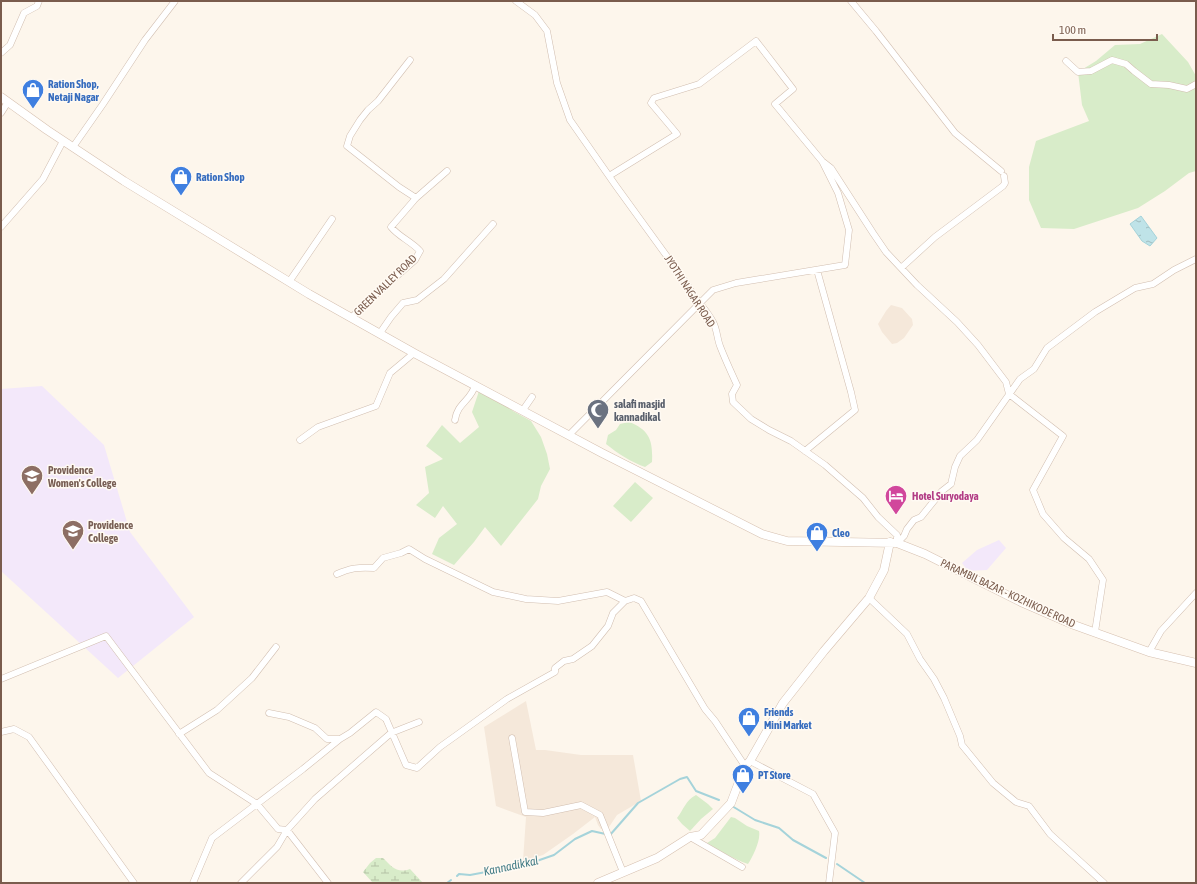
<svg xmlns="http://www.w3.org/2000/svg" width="1197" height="884" font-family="'Asap Condensed',sans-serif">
<defs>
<pattern id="wetland-marsh" width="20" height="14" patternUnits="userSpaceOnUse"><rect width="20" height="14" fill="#d8ecc9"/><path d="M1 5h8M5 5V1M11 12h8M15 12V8" fill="none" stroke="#b4c2a5"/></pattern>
<pattern id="water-ripples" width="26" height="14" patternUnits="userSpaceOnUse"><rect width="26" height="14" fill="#bfe3e8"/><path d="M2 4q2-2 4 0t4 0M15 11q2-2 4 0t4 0" fill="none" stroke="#a0bbbe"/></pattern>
</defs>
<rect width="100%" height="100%" fill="#fdf6ec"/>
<path fill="#f5e8da" d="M891,305l11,3 10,11 1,6 -9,13 -7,5 -5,1 -10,-12 -4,-8 8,-13z
M526,701l10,49h9l36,5h52l8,46 -24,14 -10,15 -6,-1 -3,-4 -3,-8 -22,17 -30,21 -20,6 3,-44 -30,-11 -12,-79z"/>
<path fill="#f3e8fa" d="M42,386l62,59 26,87 64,85 -76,61 -117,-107v-182z
M999,540l7,8 -19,22 -19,1 -6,-8 15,-13z"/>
<path fill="#d8ecc9" d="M1162,34l26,28 8,14v95l-7,2 -24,18 -27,17 -64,21 -33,-1 -12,-28v-33l7,-26 53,-20 -7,-16 -4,-33 18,-11 19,-16 25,-1z
M480,388l20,10 13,13 18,10 10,16 6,17 3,15 -9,17 -3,13 -37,47 -16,-19 -11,15 -20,23 -22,-11 7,-16 18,-14 -14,-18 -8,12 -19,-13 13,-12 -4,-26 18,-8 -17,-13 16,-21 18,18 19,-16 -7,-15z
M629,422c21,8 24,19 23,40l-7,5c-14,-5 -28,-14 -39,-23l2,-9 8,-5 4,-6z
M635,482l18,16 -22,24 -18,-16z
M696,795l12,9 5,5 -12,10 -11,12 -8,-7 -5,-6c7,-9 8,-17 19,-23z
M731,817l4,1 12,8 12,5c2,9 -6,25 -11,33 -15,-5 -27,-13 -41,-21l8,-5z"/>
<path fill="url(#wetland-marsh)" d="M376,858h7c8,8 14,16 27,11l13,14h-50l-10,-11 7,-9z"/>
<path fill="url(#water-ripples)" stroke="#a5d3da" d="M1141,216l16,22 -7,8 -8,-5 -12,-17z"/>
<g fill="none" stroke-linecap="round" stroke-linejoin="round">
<path stroke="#a5d3da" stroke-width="2" d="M732,806l23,14 24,8 14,12 33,18
M837,864l28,19
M457,876l2,-2 11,1 58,-11 26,-9 21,-16 17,-8 18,4 28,-32 42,-24 7,-2 9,14 23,9
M447,883l4,-3"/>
<g stroke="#d1beb0" stroke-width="7">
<path id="minor" d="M516,1l19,14 12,16 10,52 13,37 46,66 71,98c6,14 19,24 26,38 4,7 4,16 7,24 5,13 11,26 17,39l-5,9 1,8 18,17 18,11 22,11 34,24 38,33 15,19 19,18v8
M851,1l25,30 79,102 46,38
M1,53l9,-8 14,-32 13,-7 2,-5
M410,60l-32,41 -10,9 -8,10 -10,16 -3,10 52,41 17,11
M1066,61l12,11 13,-1 21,-11 14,4 8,7 17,13 18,1 18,4 9,-5
M1,113l7,-11
M73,147l30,-43 42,-64 30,-39
M609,176l68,-42 -26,-31 3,-5 45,-14 57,-43 37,48 -18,15 47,57 9,7 42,65 13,19 31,33 40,37 21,23 28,37 3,12 54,42 -30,54 10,24 21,24 25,21 14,21 -8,52
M1,227l42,-48 20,-38
M901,268l34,-31 68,-51 2,-3 -1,-7
M289,282l43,-63
M351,318l16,-16 48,-42 5,-9c-9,-10 -21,-14 -29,-24l25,-29 31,-27
M380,333l11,-16 12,-14 14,-3 27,-21 49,-55
M523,410l9,-13
M455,420c2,-17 17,-20 20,-35
M569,435l130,-131 14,-14 23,-7 109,-18 4,-35 -11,-37 -15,-30
M300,440l18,-13 58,-21 14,-33 24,-20
M805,451l50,-41 -4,-18 -34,-122
M897,543l7,-7 3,-7 7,-9 7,-3 21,-26 9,-7 4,-17 5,-11 17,-16 43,-61 14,-10 13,-21 48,-36 40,-24 18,-4 21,-14 22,-11
M337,574c13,-6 22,-7 37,-6l9,-10 18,-5 8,-4 16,10 68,33 33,7 32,2 49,-9 18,9
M869,598l38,36 13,25 14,20 10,19 16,38 2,9 31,38 23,19 13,4 21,28 54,49
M1149,652l12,-21 35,-38
M1,679l105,-43 103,137 48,31 21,25 9,1 41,53
M269,713l20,4 26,11 12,11h13l10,-6 26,-21 10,7 20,46 11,3 23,-21 67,-48 48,-27v-4l9,-7 9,-2 19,-13 16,-20 5,-13 12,-12 9,-3 7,3 64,108 10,12 30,45
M1,732l13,-3 15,8 105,146
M179,734l38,-24 35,-32 24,-31
M512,738l13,74 18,1 38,-8 19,10 23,57
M750,761l63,33 22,39 -6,50
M690,837l52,30
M193,883l19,-45 91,-69 37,-30
M241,883l36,-36 10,-17 28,-31 76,-66 28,-11"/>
</g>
<g stroke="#d6c0b0" stroke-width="9">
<path id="secondary" d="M1,97l46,33 77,51 185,113 105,59 188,100 160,81 25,7 110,2 28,11 96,48 53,23 75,27 47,11
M598,883l59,-25 33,-21 11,-2 30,-32 14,-37 5,-5 33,-58 41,-52 45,-53 15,-28 6,-28"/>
</g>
<use href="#minor" stroke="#fff" stroke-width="6"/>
<use href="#secondary" stroke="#fff" stroke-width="8"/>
</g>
<defs>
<g id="shop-pin" transform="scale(1.15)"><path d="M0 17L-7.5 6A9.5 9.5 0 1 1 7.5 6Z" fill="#3f7fe0" stroke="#fffaf3"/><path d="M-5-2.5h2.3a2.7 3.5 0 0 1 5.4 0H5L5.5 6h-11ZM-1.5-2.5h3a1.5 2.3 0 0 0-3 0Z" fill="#fff"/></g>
<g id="mosque-pin" transform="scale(1.15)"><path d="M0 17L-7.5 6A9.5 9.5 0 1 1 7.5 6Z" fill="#6b7280" stroke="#fffaf3"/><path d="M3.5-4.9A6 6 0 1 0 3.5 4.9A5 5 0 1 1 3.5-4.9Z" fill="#fff"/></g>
<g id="university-pin" transform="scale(1.15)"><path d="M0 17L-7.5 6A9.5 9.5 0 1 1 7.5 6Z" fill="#8d6e63" stroke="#fffaf3"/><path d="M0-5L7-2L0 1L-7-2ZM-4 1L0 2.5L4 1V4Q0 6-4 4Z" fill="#fff"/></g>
<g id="hotel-pin" transform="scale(1.15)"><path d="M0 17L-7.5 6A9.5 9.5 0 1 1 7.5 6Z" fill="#d1479c" stroke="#fffaf3"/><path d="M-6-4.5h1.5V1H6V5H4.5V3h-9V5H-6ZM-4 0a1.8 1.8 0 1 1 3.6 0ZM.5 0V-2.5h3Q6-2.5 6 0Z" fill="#fff"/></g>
</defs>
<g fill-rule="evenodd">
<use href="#shop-pin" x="33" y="90"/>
<use href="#shop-pin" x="181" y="177"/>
<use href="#mosque-pin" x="598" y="410"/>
<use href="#university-pin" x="32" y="476"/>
<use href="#hotel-pin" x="896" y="496"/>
<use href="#university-pin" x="73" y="531"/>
<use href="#shop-pin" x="817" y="533"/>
<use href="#shop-pin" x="749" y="718"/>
<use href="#shop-pin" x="743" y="775"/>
</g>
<g text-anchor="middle" stroke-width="3" stroke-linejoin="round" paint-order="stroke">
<g font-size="11" font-weight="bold" fill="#366cbe" stroke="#fffaf3" text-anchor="start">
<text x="48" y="88">Ration Shop,<tspan x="48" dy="13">Netaji Nagar</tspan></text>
<text x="196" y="181">Ration Shop</text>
<text x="832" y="537">Cleo</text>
<text x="764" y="716">Friends<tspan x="764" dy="13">Mini Market</tspan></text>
<text x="758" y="779">PT Store</text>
</g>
<g font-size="11" fill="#7a5c4d" stroke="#fffaf3">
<text transform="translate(385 285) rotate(-44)" y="4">GREEN VALLEY ROAD</text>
<text transform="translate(690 291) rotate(57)" y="4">JYOTHI NAGAR ROAD</text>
<text transform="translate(1008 593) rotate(25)" y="4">PARAMBIL BAZAR - KOZHIKODE ROAD</text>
</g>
<g font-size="11" font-weight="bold" fill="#5b616d" stroke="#fffaf3" text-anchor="start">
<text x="614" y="408">salafi masjid<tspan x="614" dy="13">kannadikal</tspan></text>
</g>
<g font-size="11" font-weight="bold" fill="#785e54" stroke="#fffaf3" text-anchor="start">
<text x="48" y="474">Providence<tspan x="48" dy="13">Women's College</tspan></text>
<text x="88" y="529">Providence<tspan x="88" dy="13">College</tspan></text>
</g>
<g font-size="11" font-weight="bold" fill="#b23c85" stroke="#fffaf3" text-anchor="start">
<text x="912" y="500">Hotel Suryodaya</text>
</g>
<g font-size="12" font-style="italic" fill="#437c86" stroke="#fffaf3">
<text transform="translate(511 866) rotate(-12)" y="4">Kannadikkal</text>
</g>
</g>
<rect width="1197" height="884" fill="none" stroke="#7a5c4d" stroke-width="4"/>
<path d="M1053 34v6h104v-6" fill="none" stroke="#7a5c4d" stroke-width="2"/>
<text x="1059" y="34" font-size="12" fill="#7a5c4d" stroke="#fffaf3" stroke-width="3" paint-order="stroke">100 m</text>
</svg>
